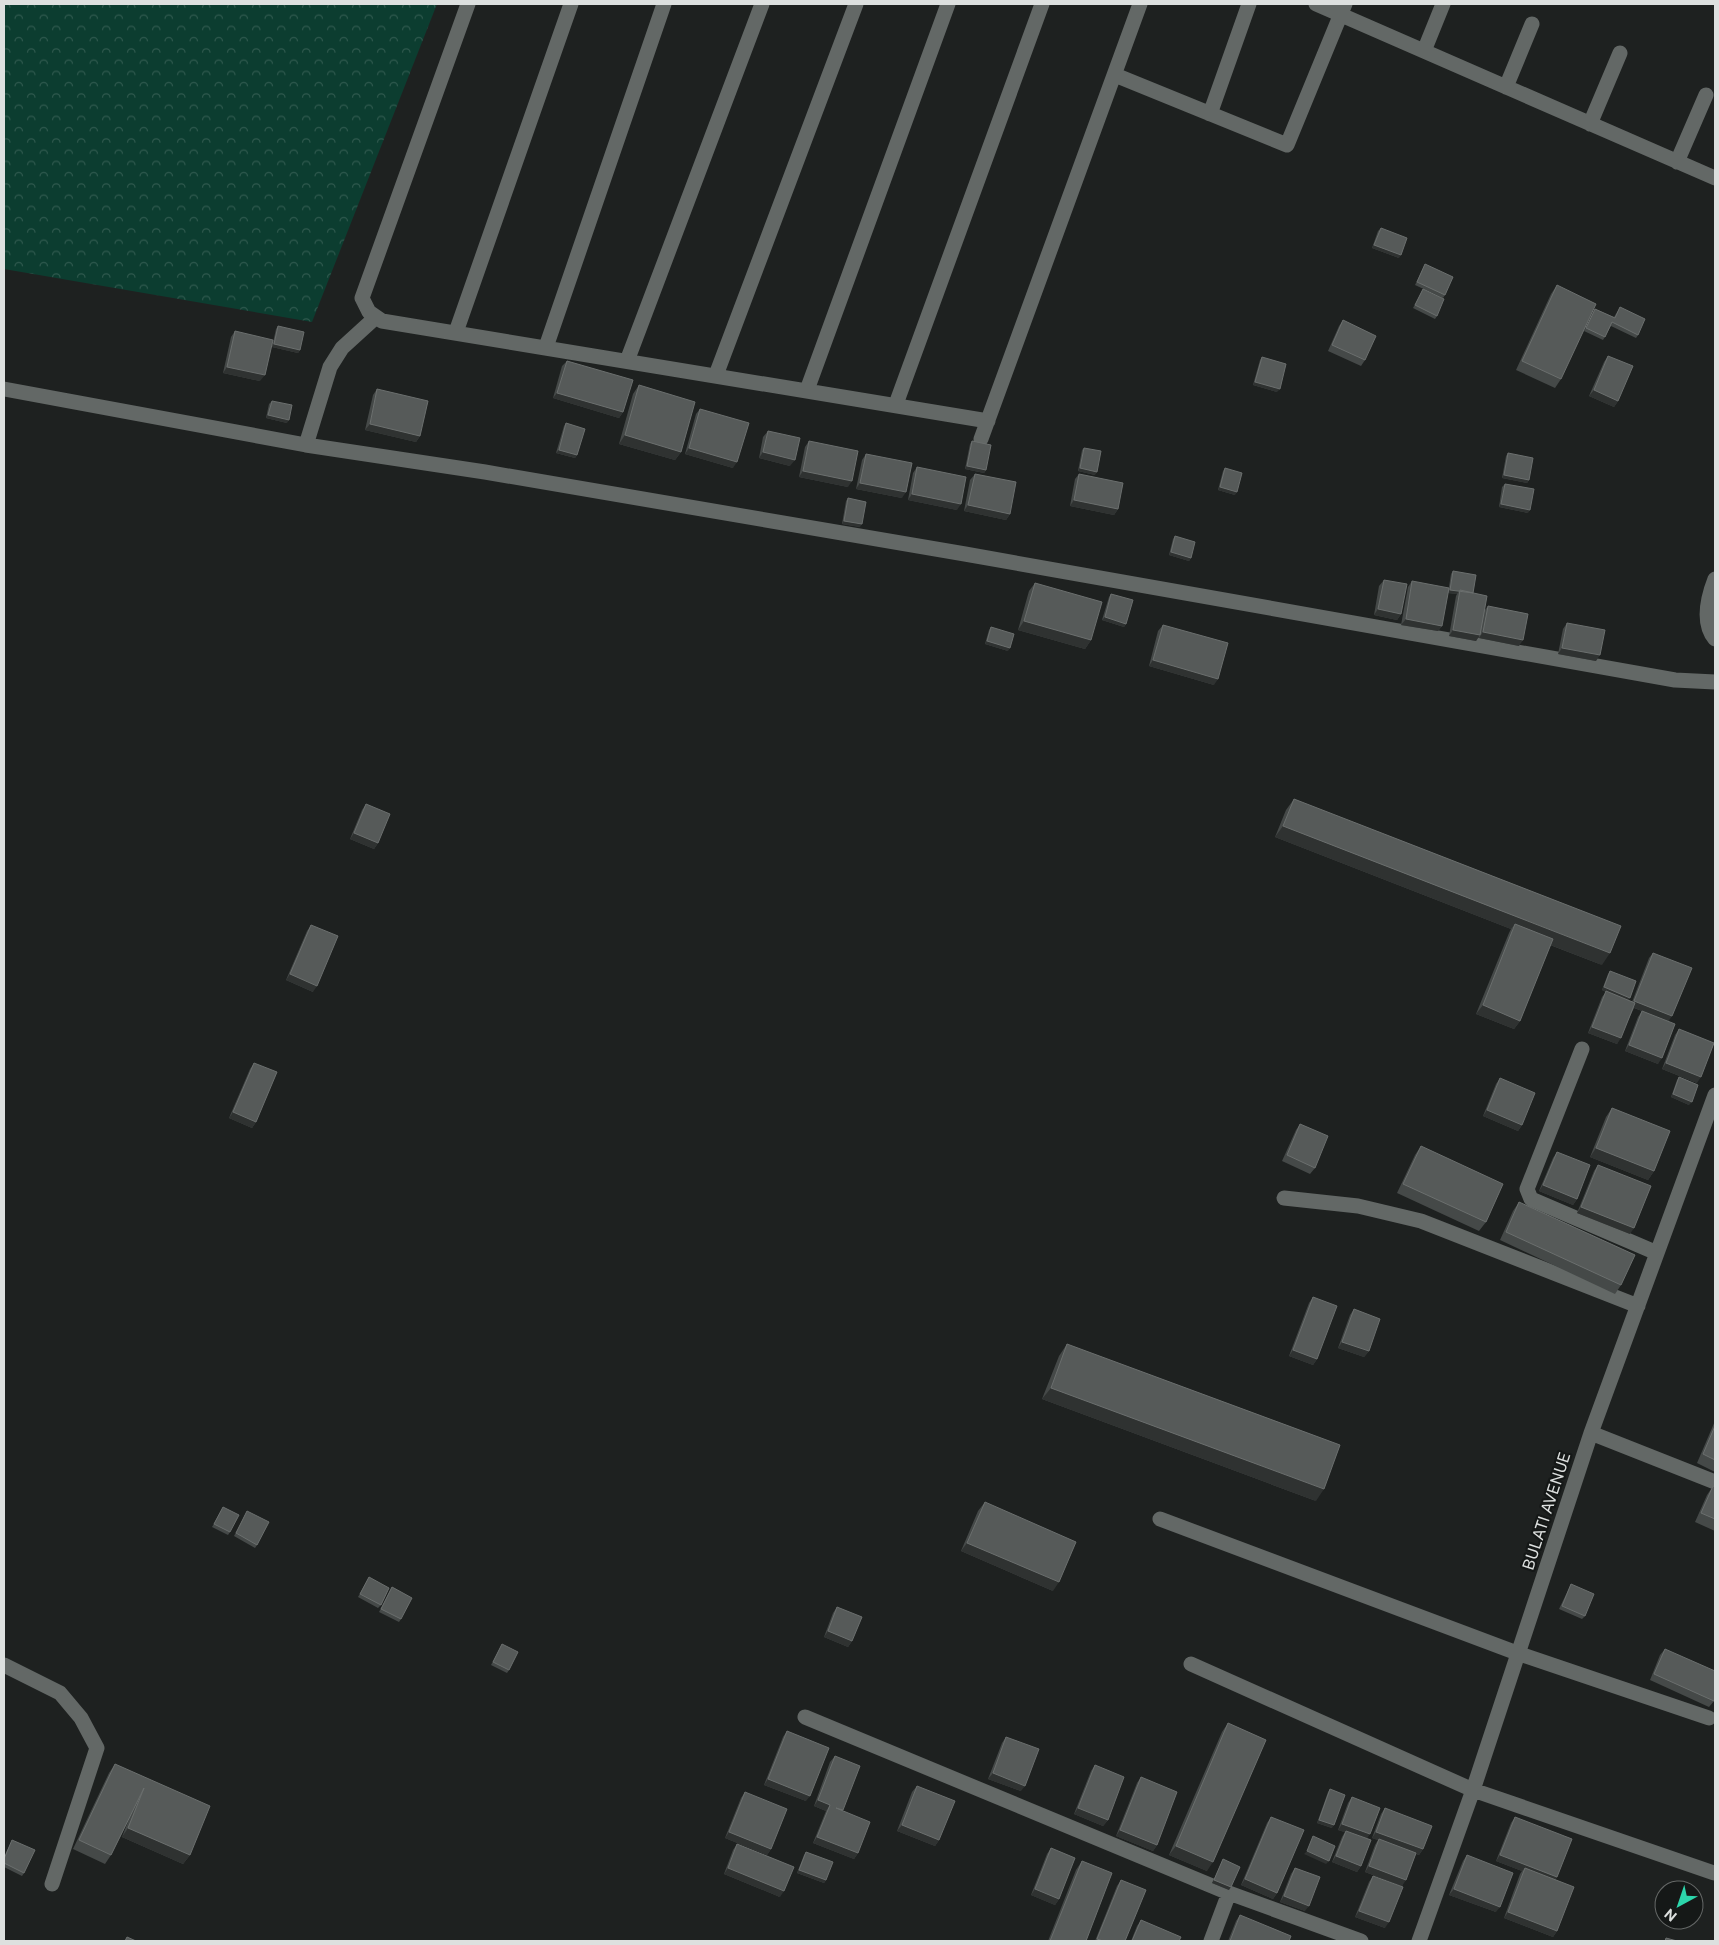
<svg xmlns="http://www.w3.org/2000/svg" width="1719" height="1945" font-family="'Public Sans',sans-serif">
<defs>
<pattern id="forest-crowns" width="20" height="18" patternUnits="userSpaceOnUse" patternTransform="scale(1.25)"><rect width="20" height="18" fill="#0c3d30"/><path d="M2 6a3 3 0 1 1 6 0M12 15a3 3 0 1 1 6 0" fill="none" stroke="#2f594e"/></pattern>
</defs>
<rect width="100%" height="100%" fill="#1e2120"/>
<path fill="url(#forest-crowns)" d="M4,4h433l-125,318 -308,-53z"/>
<g fill="none" stroke-linecap="round" stroke-linejoin="round">
<path stroke="#636866" stroke-width="15" d="M468,4l-106,294 7,14 13,9 606,100
M1316,4l399,174
M1424,51l19,-47
M1115,75l172,70 58,-141
M1506,87l26,-63
M1210,114l39,-110
M1590,124l30,-71
M1677,162l29,-67
M456,332l115,-328
M546,347l118,-343
M627,361l135,-357
M716,375l140,-371
M4,389l302,56 179,27 480,82 710,126 40,2
M807,390l141,-386
M896,404l146,-400
M981,439l159,-435
M306,445l24,-78 12,-19 34,-31
M1715,579c-7,18 -14,43 0,60
M1582,1049l-55,140 4,10 126,54
M1284,1198l74,8 63,15 217,85
M1591,1433l124,49
M1160,1519l357,134 192,65
M1191,1664l282,126 241,83
M4,1665l56,28 21,25 16,30 -45,136
M805,1717l424,176 132,48
M1211,1941l18,-48
M1419,1941l54,-151 118,-357 124,-338"/>
</g>
<path fill="#454948" d="M1381,228l18,30 -27,-10 6,-17z
M1425,264l20,31 -2,3 -28,-13z
M1557,285l4,94 -6,9 -39,-18 35,-76z
M1423,289l14,27 -2,3 -22,-11z
M1620,307l18,28 -2,3 -25,-12 -8,14 -19,-9 11,-22 19,8z
M1343,320l22,40 -4,6 -33,-15 11,-25z
M278,326l22,24 -2,3 -26,-6 4,-18z
M235,331l25,50 -37,-8 8,-36z
M1608,356l10,45 -4,6 -25,-11 15,-34z
M1262,357l15,35 -24,-7 7,-25z
M567,361l56,51 -4,6 -66,-20 9,-32z
M639,385l42,67 -6,8 -56,-16 14,-50z
M377,389l43,47 -4,6 -51,-12 8,-35z
M272,401l15,22 -21,-5 3,-14z
M700,409l33,59 -48,-14 11,-40z
M566,423l11,32 -2,3 -19,-5 8,-27z
M768,431l22,35 -31,-8 4,-21z
M809,441l39,46 -49,-10 6,-30z
M972,441l14,29 -2,3 -19,-4 5,-25z
M1084,448l11,27 -17,-4 4,-21z
M1508,453l21,27 -2,3 -25,-5 4,-22z
M866,454l36,44 -46,-9 6,-29z
M917,467l40,43 -49,-10 5,-27z
M1225,468l10,27 -17,-5 5,-19z
M975,474l35,40 -4,6 -42,-9 6,-31z
M1079,474l39,35 -4,6 -44,-9 5,-27z
M1505,484l23,29 -29,-6 3,-20z
M848,498l12,29 -18,-3 4,-23z
M1175,536l16,22 -2,3 -20,-6 4,-16z
M1453,571l20,22 11,18 4,-5 31,40 -40,-8v-2l-3,5 -27,-5 7,-40 1,-2 -9,-1 3,-19z
M1384,580l17,34 -4,6 -23,-5 5,-29z
M1412,581l30,45 -4,5 -37,-6 7,-38z
M1035,583l56,57 -6,9 -67,-19 11,-39z
M1111,594l15,30 -2,3 -22,-7 7,-23z
M1567,623l29,38 -38,-7 5,-25z
M1163,625l51,60 -65,-19 9,-35z
M991,627l17,24 -23,-7 4,-14z
M1294,799l308,166 -52,-20 -30,76 -6,8 -38,-15 33,-81 2,-4 -236,-92 11,-27z
M366,804l12,39 -4,6 -24,-10 12,-29z
M311,925l2,67 -27,-12 21,-49z
M1653,953l16,68 -11,43 -33,-13 13,-34 4,-6 -8,-3 -17,36 -29,-11 14,-36 4,-5 -4,-2 6,-16 2,-3 18,29 4,2 17,-44z
M1679,1029l18,54 -35,-14 13,-34z
M254,1063l2,59 -4,6 -23,-10 21,-49z
M1679,1077l10,28 -18,-8 6,-17z
M1500,1078l22,47 -4,6 -35,-15 13,-32z
M1612,1108l42,63 -6,9 -58,-23 16,-40z
M1300,1124l15,44 -5,6 -28,-13 14,-31z
M1421,1146l65,76 -7,9 -82,-38 18,-38z
M1557,1152l20,47 -4,6 -34,-14 14,-33z
M1598,1165l32,69 -53,-21 17,-42z
M1519,1202l102,83 -6,9 -115,-54 13,-29z
M1313,1297l4,62 -4,6 -24,-9 20,-53z
M1354,1309l15,42 -5,6 -26,-9 12,-33z
M1067,1344l249,157 -274,-102 17,-43z
M1715,1421v51l-18,-9z
M1713,1486l2,1v44l-20,-9 12,-27z
M985,1502l68,89 -92,-40 17,-40z
M223,1507l7,25 -2,3 -16,-8z
M247,1511l10,34 -2,3 -21,-12z
M369,1577l12,28 -3,3 -20,-11z
M1571,1584l14,32 -3,3 -23,-10z
M392,1587l9,32 -2,3 -20,-10z
M837,1607l15,34 -4,6 -24,-10 9,-24z
M502,1644l7,26 -2,3 -16,-8z
M1665,1649l49,52 -5,6 -59,-27 10,-25z
M1228,1723l-21,148 -38,-16 53,-123z
M787,1731l19,70 -42,-16 19,-48z
M1006,1737l15,54 -33,-12 14,-36z
M835,1756l8,54 -1,1 16,42 -4,6 -41,-16 13,-32 -12,-5 16,-44z
M115,1764l75,91 -7,9 -61,-27 7,-18 -18,36 -6,9 -32,-15 36,-76z
M1095,1765l13,55 -5,6 -29,-12 17,-43z
M1141,1777l16,68 -4,6 -37,-15 21,-53z
M917,1786l22,54 -4,6 -38,-15 15,-39z
M1330,1789l2,39 -15,-5 11,-31z
M745,1792l26,57 -4,6 -42,-17 16,-40z
M1352,1797l15,41 -6,28 -4,6 -25,-10 10,-25 3,-5 -7,-2 10,-27z
M1385,1808l38,41 -4,6 -3,-1 -14,32 -37,-14 10,-27 3,-5 -6,-2 9,-24z
M1271,1817l6,76 -4,6 -32,-14 26,-62z
M1515,1817l42,60 -2,3 2,51 -4,6 -49,-19 16,-44 2,-3 -26,-10 15,-38z
M12,1840l12,33 -2,3 -18,-9v-10z
M737,1844l43,53 -56,-23 9,-24z
M1051,1848l8,51 -4,6 -24,-10 16,-41z
M806,1852l20,28 -2,3 -27,-10 7,-18z
M1467,1855l29,57 -47,-17 14,-34z
M1223,1859l6,31 -17,-7z
M1082,1861l4,80h-38l28,-71z
M1295,1868l10,43 -25,-9 11,-28z
M1373,1876l12,52 -30,-11 14,-35z
M1121,1880l4,61h-30l22,-55z
M1240,1915l49,26h-61l8,-20z
M1141,1920l38,21h-48l6,-15z"/>
<path fill="#2f3231" d="M1374,245l27,10 -2,3 -27,-10z
M274,344l26,6 -2,3 -26,-6z
M227,367l38,8 -5,6 -37,-8z
M1255,382l25,7 -3,3 -24,-7z
M1594,390l24,11 -4,6 -25,-11z
M557,393l66,19 -4,6 -66,-20z
M268,415l21,5 -2,3 -21,-5z
M370,424l50,12 -4,6 -51,-12z
M625,435l56,17 -6,8 -56,-16z
M689,448l48,14 -4,6 -48,-14z
M559,450l18,5 -2,3 -19,-5z
M763,452l32,8 -5,6 -31,-8z
M967,466l19,4 -2,3 -19,-4z
M1080,468l17,4 -2,3 -17,-4z
M803,471l49,10 -4,6 -49,-10z
M1504,475l25,5 -2,3 -25,-5z
M860,483l46,9 -4,6 -46,-9z
M1220,487l17,5 -2,3 -17,-5z
M912,494l49,10 -4,6 -49,-10z
M1074,500l44,9 -4,6 -44,-9z
M1501,504l29,6 -2,3 -29,-6z
M968,505l42,9 -4,6 -42,-9z
M844,521l18,3 -2,3 -18,-3z
M1171,552l20,6 -2,3 -20,-6z
M1450,590l9,1 -2,3 -9,-1z
M1378,609l23,5 -4,6 -23,-5z
M1105,617l21,7 -2,3 -22,-7z
M1406,619l36,7 -4,5 -37,-6z
M1024,621l67,19 -6,9 -67,-19z
M1453,630l27,5 -4,6 -27,-5z
M1483,632l40,8 -4,6 -40,-8z
M987,641l23,7 -2,3 -23,-7z
M1562,648l38,7 -4,6 -38,-7z
M1153,660l65,19 -4,6 -65,-19z
M1283,826l327,127 -8,12 -90,-35 3,-6 -4,5 -236,-92z
M354,833l24,10 -4,6 -24,-10z
M290,974l27,12 -4,6 -27,-12z
M1604,987l26,11 -2,3 -26,-11z
M1634,1001l38,15 -4,6 -38,-16z
M1483,1005l37,16 -6,8 -38,-15z
M1592,1027l29,11 -4,6 -29,-11z
M1629,1045l33,13 -4,6 -33,-13z
M1666,1063l35,14 -4,6 -35,-14z
M1673,1094l19,8 -3,3 -18,-8z
M1487,1110l35,15 -4,6 -35,-15z
M233,1112l23,10 -4,6 -23,-10z
M1596,1148l58,23 -6,9 -58,-23z
M1543,1185l34,14 -4,6 -34,-14z
M1581,1207l53,21 -4,6 -53,-21z
M1342,1342l27,9 -5,6 -26,-9z
M1293,1350l24,9 -4,6 -24,-9z
M1051,1388l273,101 -8,12 -274,-102z
M967,1543l92,39 -6,9 -92,-40z
M828,1631l24,10 -4,6 -24,-10z
M993,1773l32,13 -4,5 -33,-12z
M768,1779l42,17 -4,5 -42,-16z
M818,1800l12,5 -4,6 -12,-5z
M1078,1808l30,12 -5,6 -29,-12z
M1319,1820l15,5 -2,3 -15,-5z
M1342,1824l28,10 -4,6 -28,-10z
M902,1825l37,15 -4,6 -38,-15z
M128,1828l62,27 -7,9 -61,-27z
M1120,1830l37,15 -4,6 -37,-15z
M729,1832l42,17 -4,6 -42,-17z
M1376,1832l47,17 -4,6 -47,-17z
M817,1837l41,16 -4,6 -41,-16z
M1176,1846l37,16 -6,9 -38,-16z
M1307,1851l22,10 -3,3 -22,-10z
M1500,1855l57,22 -4,6 -28,-15 -3,3 -26,-10z
M1336,1856l25,10 -4,6 -25,-10z
M1369,1866l37,14 -4,6 -37,-14z
M728,1868l56,23 -4,6 -56,-23z
M799,1870l27,10 -2,3 -27,-10z
M1245,1879l32,14 -4,6 -32,-14z
M1214,1880l17,7 -2,3 -17,-7z
M1035,1889l24,10 -4,6 -24,-10z
M1454,1889l46,18 -4,5 -47,-17z
M1284,1896l25,10 -4,5 -25,-9z
M1359,1911l30,11 -4,6 -30,-11z
M1508,1912l49,19 -4,6 -49,-19z"/>
<path fill="#565a59" stroke="#6b6f6e" d="M1381,228l26,10 -6,17 -27,-10z
M1425,264l28,13 -8,18 -28,-13z
M1557,285l39,19 -35,75 -39,-18z
M1423,289l21,10 -7,17 -22,-11z
M1620,307l25,12 -7,16 -26,-13 -7,15 -19,-9 9,-19 20,9z
M1343,320l33,16 -11,24 -33,-15z
M278,326l26,6 -4,18 -26,-6z
M235,331l38,9 -8,35 -38,-8z
M1608,356l25,10 -15,35 -24,-11z
M1262,357l24,7 -6,25 -25,-7z
M567,361l66,19 -10,32 -66,-19z
M639,385l56,17 -14,50 -56,-17z
M377,389l51,12 -8,35 -50,-12z
M272,401l20,4 -3,15 -21,-5z
M700,409l49,14 -12,39 -48,-14z
M566,423l19,6 -8,26 -18,-5z
M768,431l32,7 -5,22 -32,-8z
M809,441l49,10 -6,30 -49,-10z
M972,441l19,4 -5,25 -19,-4z
M1084,448l17,3 -4,21 -17,-4z
M1508,453l25,5 -4,22 -25,-5z
M866,454l46,9 -6,29 -46,-9z
M917,467l49,10 -5,27 -49,-10z
M1225,468l17,5 -5,19 -17,-5z
M975,474l41,8 -6,32 -42,-9z
M1079,474l44,9 -5,26 -44,-9z
M1505,484l29,5 -4,21 -29,-6z
M848,498l18,4 -4,22 -18,-3z
M1175,536l20,6 -4,16 -20,-6z
M1453,571l23,4 -3,18 -23,-3z
M1384,580l23,4 -6,30 -23,-5z
M1412,581l37,7 -7,38 -36,-7z
M1035,583l67,19 -11,38 -67,-19z
M1460,590l27,6 -7,39 -27,-5z
M1111,594l22,6 -7,24 -21,-7z
M1488,606l40,8 -5,26 -40,-8z
M1567,623l38,7 -5,25 -38,-7z
M1163,625l65,18 -10,36 -65,-19z
M991,627l23,7 -4,14 -23,-7z
M1294,799l327,127 -11,27 -327,-127z
M366,804l24,10 -12,29 -24,-10z
M1515,924l38,15 -33,82 -37,-16z
M311,925l27,11 -21,50 -27,-12z
M1653,953l39,15 -20,48 -38,-15z
M1610,971l26,10 -6,17 -26,-11z
M1606,991l29,12 -14,35 -29,-11z
M1642,1011l33,13 -13,34 -33,-13z
M1679,1029l35,14 -13,34 -35,-14z
M254,1063l23,9 -21,50 -23,-10z
M1679,1077l19,8 -6,17 -19,-8z
M1500,1078l35,15 -13,32 -35,-15z
M1612,1108l58,23 -16,40 -58,-23z
M1300,1124l28,12 -13,32 -28,-13z
M1421,1146l82,38 -17,38 -83,-38z
M1557,1152l33,13 -13,34 -34,-14z
M1598,1165l53,21 -17,42 -53,-21z
M1519,1202l116,53 -14,30 -115,-53z
M1313,1297l24,9 -20,53 -24,-9z
M1354,1309l26,10 -11,32 -27,-9z
M1067,1344l273,101 -16,44 -273,-101z
M1715,1426v34l-12,-6z
M1713,1486l2,1v32l-14,-6z
M985,1502l91,40 -17,40 -92,-39z
M223,1507l16,8 -9,17 -16,-8z
M247,1511l22,11 -12,23 -21,-12z
M369,1577l20,11 -8,17 -21,-11z
M1571,1584l23,10 -9,22 -23,-10z
M392,1587l20,11 -11,21 -20,-10z
M837,1607l25,10 -10,24 -24,-10z
M502,1644l16,8 -9,18 -16,-8z
M1665,1649l50,22v26l-1,4 -60,-27z
M1228,1723l38,17 -53,122 -37,-16z
M787,1731l42,17 -19,48 -42,-17z
M1006,1737l33,12 -14,37 -32,-13z
M835,1756l25,10 -17,44 -7,-2 34,14 -12,31 -41,-16 13,-32 -12,-5z
M115,1764l95,42 -20,49 -62,-27 16,-40 -33,67 -32,-15z
M1095,1765l29,12 -16,43 -30,-12z
M1141,1777l36,15 -20,53 -37,-15z
M917,1786l38,15 -16,39 -37,-15z
M1330,1789l15,6 -11,30 -15,-5z
M745,1792l42,17 -16,40 -42,-17z
M1352,1797l28,11 -10,26 -28,-10z
M1385,1808l47,18 -9,23 -47,-17z
M1271,1817l33,13 -27,63 -32,-14z
M1515,1817l57,22 -15,38 -57,-22z
M1346,1831l25,9 -10,26 -25,-10z
M1313,1836l22,10 -6,15 -22,-10z
M1379,1839l37,14 -10,27 -37,-14z
M12,1840l23,10 -11,23 -20,-10v-4z
M737,1844l57,23 -10,24 -56,-23z
M1051,1848l24,10 -16,41 -24,-10z
M806,1852l27,10 -7,18 -27,-10z
M1467,1855l46,18 -13,34 -46,-18z
M1223,1859l17,8 -9,20 -17,-7z
M1082,1861l30,12 -26,68h-36z
M1295,1868l25,9 -11,29 -25,-10z
M1525,1868l49,19 -17,44 -49,-19z
M1373,1876l30,11 -14,35 -30,-11z
M1121,1880l25,10 -21,51h-22l-6,-2z
M1240,1915l51,21 -2,5h-59z
M1141,1920l40,17 -2,4h-47z
M127,1937l9,4h-11z
M1666,1938l11,3h-12z"/>
<g text-anchor="middle" stroke-width="4.5" stroke-linejoin="round" paint-order="stroke">
<g font-size="16" fill="#dde0df" stroke="#151817">
<text transform="translate(1546 1511) rotate(-72)" y="6">BULATI AVENUE</text>
</g>
</g>
<rect width="1719" height="1945" fill="none" stroke="#dde0df" stroke-width="10"/>
<g transform="translate(1679 1905) rotate(220)"><circle r="24" fill="#151817" stroke="#656867"/>
<path d="M0-4L9 19L0 12L-9 19Z" fill="#2cd5ab"/>
<text y="-8" font-size="14" font-weight="bold" text-anchor="middle" fill="#dde0df">N</text>
</g>
</svg>
